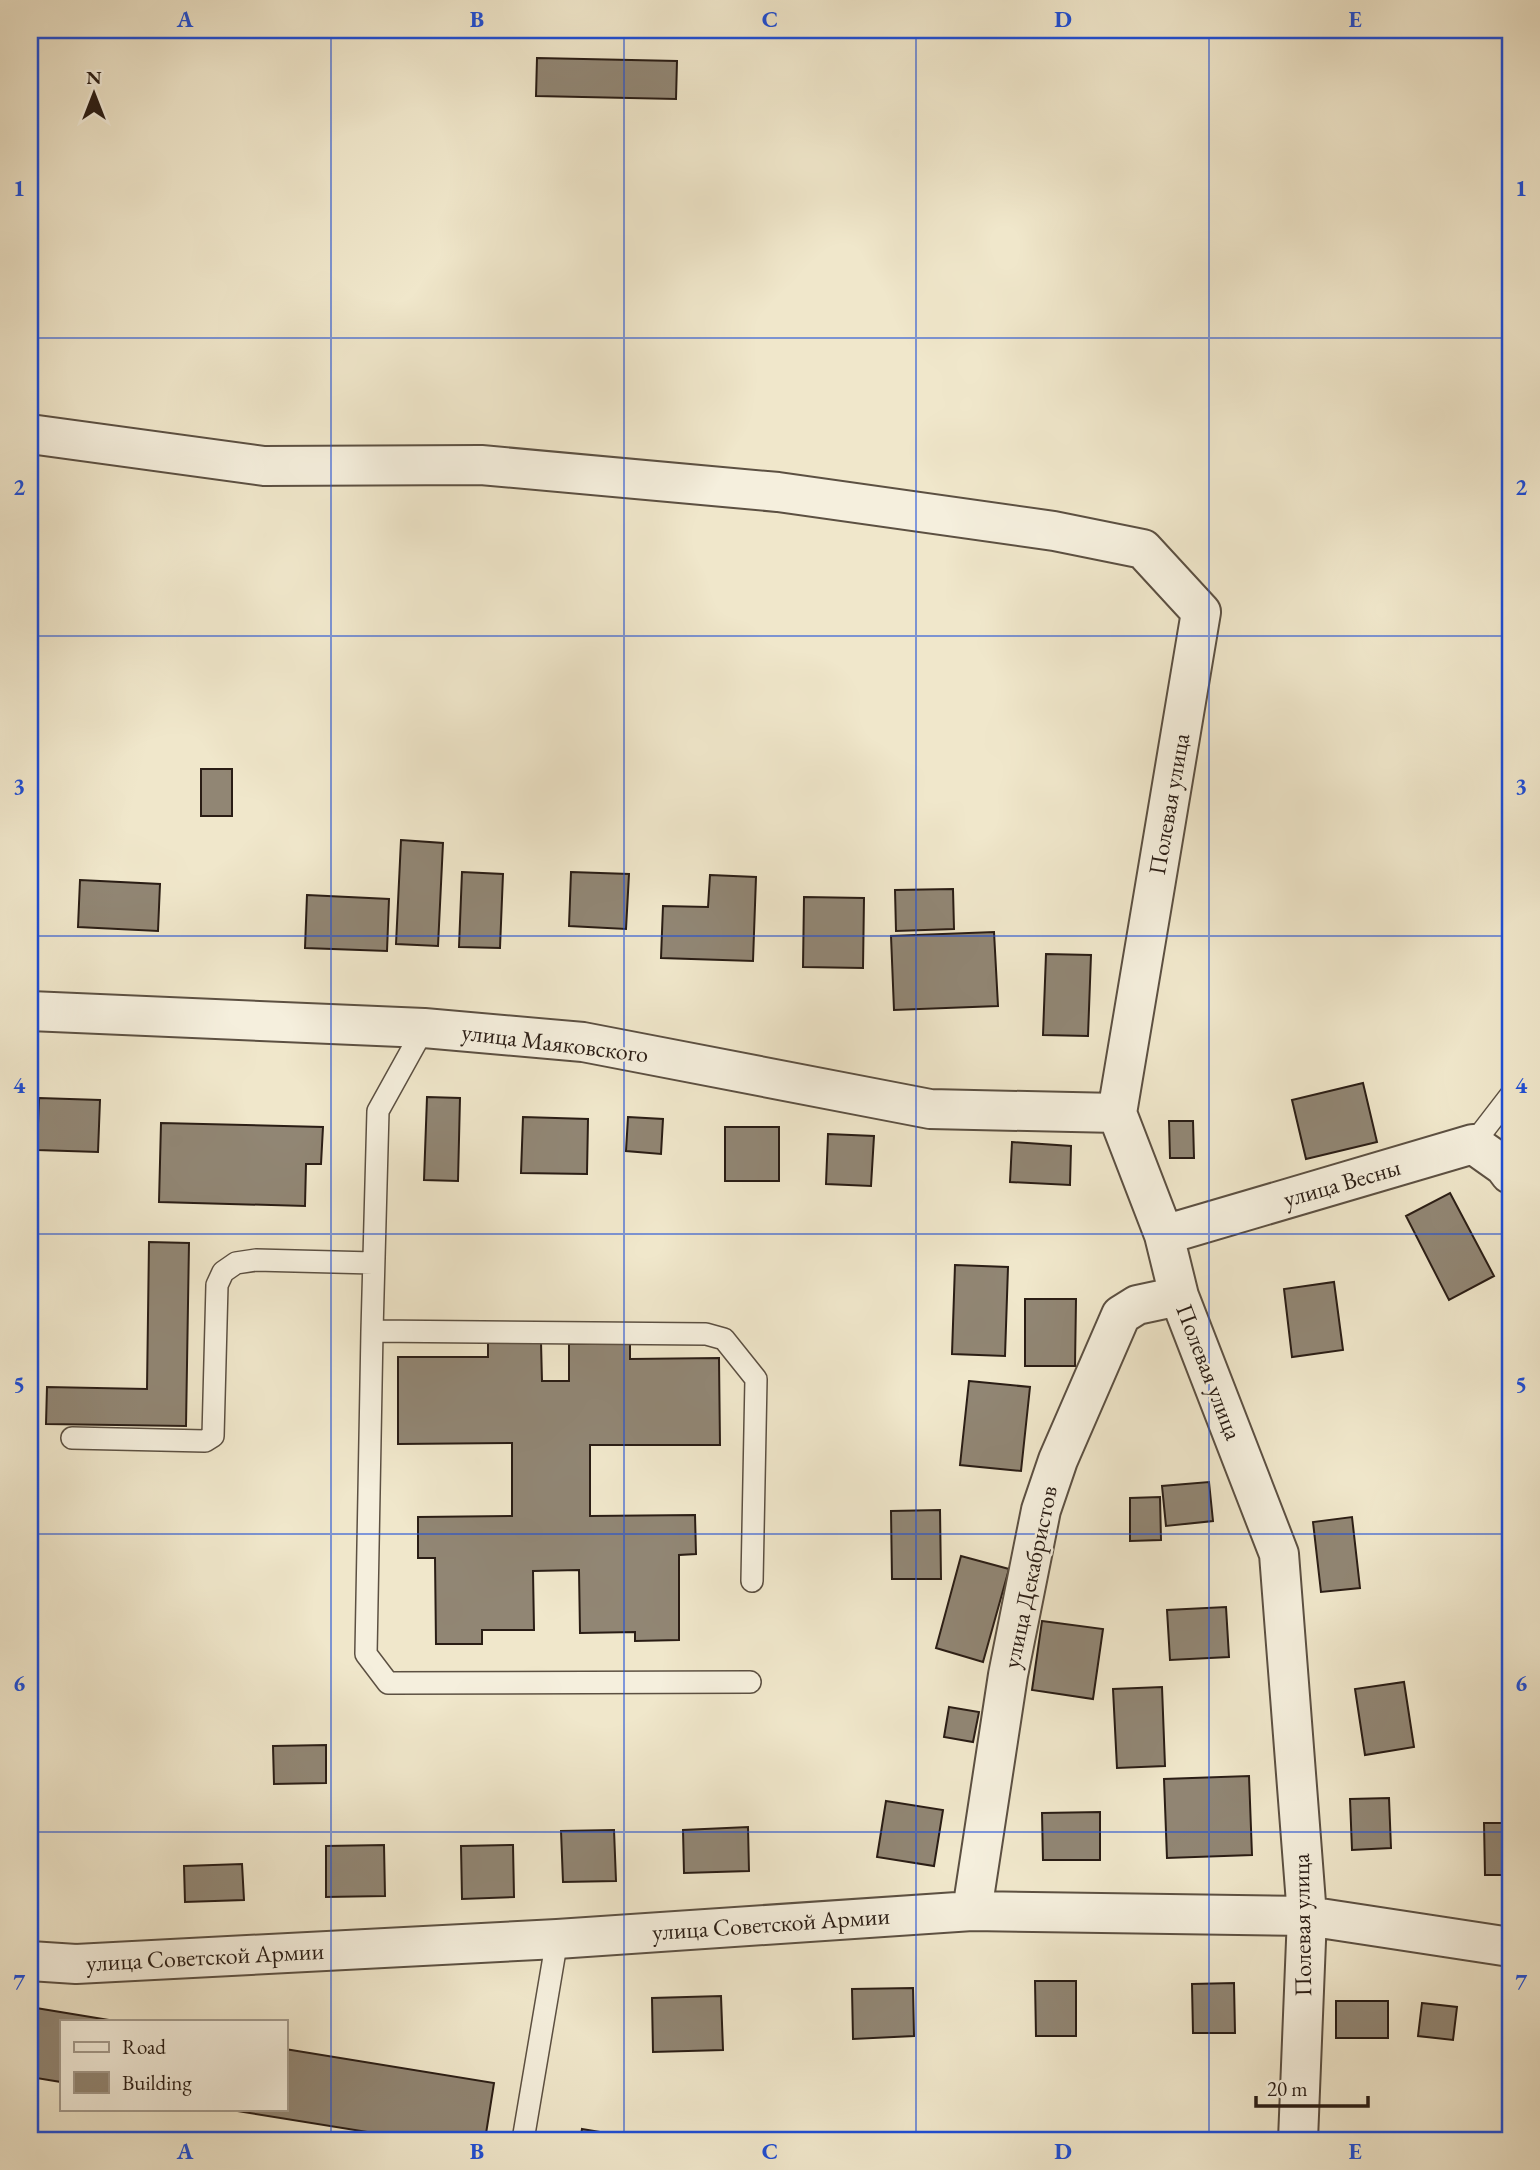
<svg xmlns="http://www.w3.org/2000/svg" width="1540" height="2170" font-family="'EB Garamond',serif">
<rect width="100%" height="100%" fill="#f0e7cb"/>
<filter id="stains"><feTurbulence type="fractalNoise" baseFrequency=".00286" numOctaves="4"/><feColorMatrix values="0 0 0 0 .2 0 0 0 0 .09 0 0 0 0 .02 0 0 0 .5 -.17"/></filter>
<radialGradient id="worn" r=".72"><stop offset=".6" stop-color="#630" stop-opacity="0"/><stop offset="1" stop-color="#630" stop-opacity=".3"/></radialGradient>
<path fill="#918674" stroke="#2a1d15" stroke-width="2" d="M537,58l140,3 -1,38 -140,-3z
M201,769h31v47h-31z
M401,840l42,3 -5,103 -42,-2z
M462,872l41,2 -3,74 -41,-1z
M571,872l58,2 -3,55 -57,-3z
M710,875l46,2 -3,84 -92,-3 2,-52 45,1z
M80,880l80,4 -2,47 -80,-4z
M953,889l1,40 -58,2 -1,-41z
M307,895l82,4 -2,52 -82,-3z
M804,897l60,1 -1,70 -60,-1z
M994,932l4,74 -104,4 -3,-74z
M1046,954l45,1 -3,81 -45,-1z
M1363,1083l14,59 -71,17 -14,-59z
M427,1097l33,1 -2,83 -34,-1z
M39,1098l61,2 -2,52 -61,-2z
M523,1117l65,2 -1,55 -66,-1z
M628,1117l35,2 -2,35 -35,-3z
M1169,1121h24l1,37h-24z
M161,1123l162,4 -2,37h-15l-1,42 -146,-4z
M725,1127h54v54h-54z
M828,1134l46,2 -3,50 -45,-2z
M1012,1142l59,4 -1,39 -60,-3z
M1450,1193l44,83 -45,24 -43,-84z
M149,1242l40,1 -3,183 -140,-2 1,-37 100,2z
M955,1265l53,2 -3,89 -53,-2z
M1334,1282l9,68 -51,7 -8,-68z
M1025,1299h51l-1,67h-50z
M541,1342l1,39h27v-37h61v15l89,-1 1,87h-130v71l105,-1 1,39 -17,1v85l-44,1v-9l-55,1 -1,-63 -46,1 1,59h-52v14h-46l-1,-86h-17v-41l94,-1v-73l-114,1v-87h90v-14z
M969,1381l61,6 -9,84 -61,-6z
M1209,1482l4,39 -47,5 -4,-40z
M1160,1497l1,43 -31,1v-43z
M940,1510l1,69h-49l-1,-68z
M1352,1517l8,71 -39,4 -8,-70z
M961,1556l48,13 -26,93 -47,-14z
M1226,1607l3,50 -59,3 -3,-50z
M1042,1621l61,8 -10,70 -61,-9z
M1404,1682l10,65 -49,8 -10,-66z
M1162,1687l3,79 -48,2 -4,-79z
M949,1707l30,5 -6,30 -29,-5z
M326,1745v38l-52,1 -1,-38z
M1249,1776l3,79 -85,3 -3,-79z
M1389,1798l2,50 -39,2 -2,-51z
M886,1801l57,9 -9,56 -57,-9z
M1100,1812v48h-57l-1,-47z
M1484,1823h26v52h-25z
M748,1827l1,44 -65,2 -1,-43z
M614,1830l2,51 -53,1 -2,-51z
M384,1845l1,51 -59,1v-51z
M513,1845l1,52 -52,2 -1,-53z
M242,1864l2,36 -59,2 -1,-36z
M1035,1981h41v55h-40z
M1234,1983l1,50h-42l-1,-49z
M913,1988l1,48 -61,3 -1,-50z
M721,1996l2,54 -70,2 -1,-54z
M1336,2001h52v37h-52z
M1422,2003l35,4 -4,33 -35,-4z
M30,2007l85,14h-54v61l-31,-5z
M285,2049l209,34 -9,57h-68l-192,-31h60z
M582,2129l66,11h-68z"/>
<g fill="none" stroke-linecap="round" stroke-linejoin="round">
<g stroke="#5c5042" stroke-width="24">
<path id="lane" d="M424,1028l-46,83 -6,220 334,3 18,5 32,40 -4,202
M1473,1144l37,-48
M372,1331l-6,323 22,29 362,-1
M72,1438l133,3 8,-5 4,-151 6,-13 13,-9 20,-3 117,3
M523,2140l34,-201"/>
</g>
<g stroke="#5c5042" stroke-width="42">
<path id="street" d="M30,434l234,32 217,-1 297,27 276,39 89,18 58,63 -84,501 47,122 15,61 100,258 28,362 -9,224
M30,1011l394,17 159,14 347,67 187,4
M1164,1235l309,-91 31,22 6,8
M972,1911l36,-236 33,-165 17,-50 63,-145 16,-10 42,-9
M30,1961l46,3 481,-25 415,-28 335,5 203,31"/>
</g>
<use href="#lane" stroke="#f5efdd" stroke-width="21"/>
<use href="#street" stroke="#f5efdd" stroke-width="38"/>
</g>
<path fill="none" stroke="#1d4ed8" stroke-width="2" stroke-opacity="0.55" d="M331,30v2110M624,30v2110M916,30v2110M1209,30v2110M30,338h1480M30,636h1480M30,936h1480M30,1234h1480M30,1534h1480M30,1832h1480"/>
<g text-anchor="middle" stroke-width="5" stroke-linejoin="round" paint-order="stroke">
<g font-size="24" fill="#2a1d15" stroke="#f5efdd">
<text transform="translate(1169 804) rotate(-80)" y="8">Полевая улица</text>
<text transform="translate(555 1043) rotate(7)" y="8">улица Маяковского</text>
<text transform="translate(1342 1183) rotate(-16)" y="8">улица Весны</text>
<text transform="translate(1209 1372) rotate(69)" y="8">Полевая улица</text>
<text transform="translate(1030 1577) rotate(-78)" y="8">улица Декабристов</text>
<text transform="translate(771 1924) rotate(-4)" y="8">улица Советской Армии</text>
<text transform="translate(1302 1925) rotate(-91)" y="8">Полевая улица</text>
<text transform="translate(205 1957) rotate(-3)" y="8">улица Советской Армии</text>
</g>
</g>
<rect width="1540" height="2170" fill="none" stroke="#f0e7cb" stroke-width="77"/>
<rect x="60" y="2020" width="228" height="91" fill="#f5efdd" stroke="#a49b8d" stroke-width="2"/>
<rect x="74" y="2042" width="35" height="10" fill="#f5efdd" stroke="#a49b8d" stroke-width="2"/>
<text x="122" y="2054" font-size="21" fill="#2a1d15">Road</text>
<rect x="74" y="2072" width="35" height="21" fill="#918674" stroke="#a49b8d" stroke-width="2"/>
<text x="122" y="2090" font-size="21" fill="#2a1d15">Building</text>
<g transform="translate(94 94)" stroke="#f5efdd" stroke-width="5" paint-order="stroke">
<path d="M0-5L12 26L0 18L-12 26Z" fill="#2a1d15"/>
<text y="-10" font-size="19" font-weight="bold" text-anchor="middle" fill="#2a1d15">N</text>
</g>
<path d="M1256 2096v10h112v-10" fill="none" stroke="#2a1d15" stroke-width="3.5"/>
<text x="1267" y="2096" font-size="21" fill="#2a1d15" stroke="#f5efdd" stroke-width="5" paint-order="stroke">20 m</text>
<rect x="38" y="38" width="1464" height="2094" fill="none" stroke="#1d4ed8" stroke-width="2.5"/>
<g font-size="23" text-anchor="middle" font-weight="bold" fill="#1d4ed8">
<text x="185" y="27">A</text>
<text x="477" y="27">B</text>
<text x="770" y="27">C</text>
<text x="1063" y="27">D</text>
<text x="1355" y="27">E</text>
<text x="19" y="196">1</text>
<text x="1521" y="196">1</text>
<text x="19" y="495">2</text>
<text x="1521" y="495">2</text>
<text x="19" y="794">3</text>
<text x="1521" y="794">3</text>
<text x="19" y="1093">4</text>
<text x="1521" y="1093">4</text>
<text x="19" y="1392">5</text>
<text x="1521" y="1392">5</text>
<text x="19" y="1691">6</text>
<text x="1521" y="1691">6</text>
<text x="19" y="1990">7</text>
<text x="1521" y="1990">7</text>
<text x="185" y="2159">A</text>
<text x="477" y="2159">B</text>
<text x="770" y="2159">C</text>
<text x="1063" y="2159">D</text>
<text x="1355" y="2159">E</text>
</g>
<rect width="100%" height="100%" filter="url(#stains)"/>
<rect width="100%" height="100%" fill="url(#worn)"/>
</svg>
